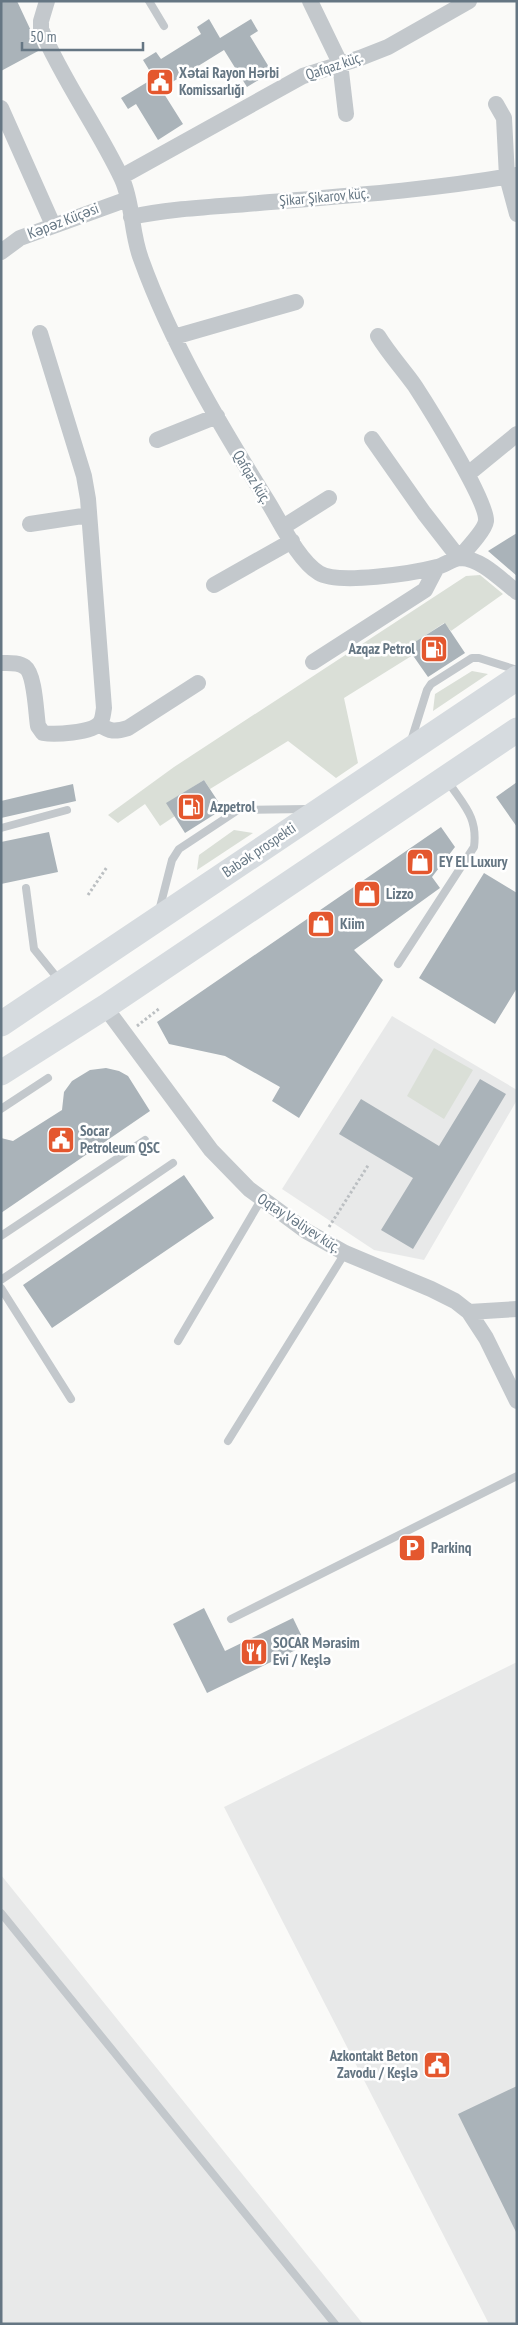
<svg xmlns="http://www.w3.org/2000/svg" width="518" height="2325" font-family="'PT Sans Narrow',sans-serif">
<rect width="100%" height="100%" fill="#fafaf8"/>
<path fill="#e8e9e9" d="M392,1016l125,74v10l-93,160 -50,-10 -92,-61z
M517,1662v662h-28l-265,-517z
M1,1875l362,449h-362z"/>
<path fill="#dadfd7" d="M480,575l23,19 -52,37 -7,-8 -36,24 5,8 -69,43 14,65 -22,15 -48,-37 -78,48 -6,-9 -37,23 8,13 -15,10 -15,-22 -27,19 -10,-8 66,-48 292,-191z
M472,671l16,3 -55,37 2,-17z
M234,830l19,3 -56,37 2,-15z
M434,1048l39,22 -29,49 -37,-23z"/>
<path fill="#aab3b9" d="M1,1h16l23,49 -39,21z
M209,19l11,19 31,-19 7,12 -8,5 22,36 -25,15 -23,-37 -63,39 22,35 -25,16 -22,-36 -8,5 -7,-11 33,-20 -11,-18 13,-8 5,7 40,-25 -4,-7z
M517,533v43l-29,-25z
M445,623l20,30 -37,24 -21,-30z
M204,780l19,29 -38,24 -19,-30z
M517,782v45l-21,-30z
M73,784l3,17 -75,17v-17z
M441,827l14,20 -23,30 8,11 -86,62 29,30 -84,138 -27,-17 8,-14 -55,-31 -56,-12 -12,-22z
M49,832l9,40 -57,12v-42z
M484,873l33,20v95l-22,36 -76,-46z
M106,1068l13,3 9,5 22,35 -149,102v-75l12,3 49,-31 2,-18 8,-11 18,-11z
M480,1079l26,15 -93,155 -32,-19 32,-52 -74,-44 22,-35 78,47z
M184,1175l30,43 -162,110 -29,-43z
M204,1608l21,43 68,-33 13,27 -99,48 -34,-69z
M517,2086v148l-59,-120z"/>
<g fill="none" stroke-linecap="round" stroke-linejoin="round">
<path stroke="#bbbfc2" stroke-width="3" stroke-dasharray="2.5 2.5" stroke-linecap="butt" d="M88,895l19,-28
M137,1026l23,-18
M329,1227l40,-63"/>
<path stroke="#c3c8cc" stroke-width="8" d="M149,1l15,25
M411,741l16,-51 4,-6 41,-26h7l38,12
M1,828l66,-18
M26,888l8,61 25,31
M159,911l13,-51 7,-11 59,-39 70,-1
M398,964l76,-117c4,-31 -11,-42 -27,-67
M1,1109l47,-31
M1,1236l144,-96
M1,1280l172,-117
M1,1288l70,111
M178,1341l83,-141
M228,1441l117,-188
M231,1619l286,-143
M1,1913l334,411"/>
<path stroke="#c3c8cc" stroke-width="16" d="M47,1l-6,20v8c22,52 57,99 81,150 11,24 9,54 19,80 31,86 79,166 127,243 13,21 30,58 51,71 19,12 95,0 118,-6 8,-2 16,-9 24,-9 21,1 40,22 56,34
M310,1l30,62 6,51
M496,104l8,14 3,59 10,37
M1,108l52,117
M121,177l182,-101 57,-18 28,-11 81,-46
M131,217c42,-9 85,-10 128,-14 86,-7 173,-13 258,-28
M1,252l19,-14 108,-39
M174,337l122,-35
M372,439l52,74 35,45c7,-8 26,-28 27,-37 2,-19 -58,-115 -71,-135 -12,-17 -26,-32 -37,-50
M157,440l60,-24
M468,474l49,-40
M30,524l59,-9
M283,527l46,-29
M214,585l78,-44
M313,662l112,-72 12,-23
M1,663c8,0 18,-1 24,4 10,7 11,47 13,59l5,7c11,2 49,0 57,-10 3,-4 3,-10 4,-15l-16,-209 -4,-23 -44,-143
M99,724c11,8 16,8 29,4l70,-45
M105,1007l106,143 38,39 57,42 39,22 86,36 24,12 14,11 17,26 31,63
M469,1312l48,-3"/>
<path stroke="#d6dbdf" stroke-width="25" d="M1,1024l516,-346
M1,1073l104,-66 412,-277"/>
</g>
<defs>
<g id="civic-square" transform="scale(1.4375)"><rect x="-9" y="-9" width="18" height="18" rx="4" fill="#e4572e" stroke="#fff"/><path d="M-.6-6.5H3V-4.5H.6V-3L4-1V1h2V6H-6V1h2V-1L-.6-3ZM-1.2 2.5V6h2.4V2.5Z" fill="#fff"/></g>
<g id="fuel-square" transform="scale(1.4375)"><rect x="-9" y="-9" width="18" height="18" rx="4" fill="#e4572e" stroke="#fff"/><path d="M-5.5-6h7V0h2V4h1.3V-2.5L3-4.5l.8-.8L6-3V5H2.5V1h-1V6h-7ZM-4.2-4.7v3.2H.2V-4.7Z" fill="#fff"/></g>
<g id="shop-square" transform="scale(1.4375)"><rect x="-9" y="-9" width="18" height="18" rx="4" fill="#e4572e" stroke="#fff"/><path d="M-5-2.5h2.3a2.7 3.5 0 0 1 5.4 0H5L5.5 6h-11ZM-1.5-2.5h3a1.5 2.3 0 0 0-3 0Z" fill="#fff"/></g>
<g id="parking-square" transform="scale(1.4375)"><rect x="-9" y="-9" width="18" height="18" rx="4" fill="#e4572e" stroke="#fff"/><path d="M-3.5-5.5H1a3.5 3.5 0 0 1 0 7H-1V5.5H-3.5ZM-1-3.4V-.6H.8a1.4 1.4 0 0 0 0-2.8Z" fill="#fff"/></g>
<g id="restaurant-square" transform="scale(1.4375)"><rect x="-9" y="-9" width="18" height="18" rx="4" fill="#e4572e" stroke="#fff"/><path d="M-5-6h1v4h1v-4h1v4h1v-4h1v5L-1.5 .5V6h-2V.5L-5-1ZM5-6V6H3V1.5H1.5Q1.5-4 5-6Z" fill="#fff"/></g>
</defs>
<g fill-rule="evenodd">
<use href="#civic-square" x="160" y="82"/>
<use href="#fuel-square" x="434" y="649"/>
<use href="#fuel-square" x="191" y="807"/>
<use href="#shop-square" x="420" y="862"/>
<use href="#shop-square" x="367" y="894"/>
<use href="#shop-square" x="321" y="924"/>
<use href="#civic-square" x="61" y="1140"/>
<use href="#parking-square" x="412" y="1548"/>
<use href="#restaurant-square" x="254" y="1652"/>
<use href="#civic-square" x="437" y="2065"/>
</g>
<g text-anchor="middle" stroke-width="5" stroke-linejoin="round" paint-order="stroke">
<g font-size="15" fill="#657683" stroke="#fff">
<text transform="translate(334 66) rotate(-19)" y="5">Qafqaz küç.</text>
<text transform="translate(324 197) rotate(-5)" y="5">Şikar Şikarov küç.</text>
<text transform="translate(63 221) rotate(-21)" y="5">Kəpəz Küçəsi</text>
<text transform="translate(252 477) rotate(59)" y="5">Qafqaz küç.</text>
<text transform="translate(259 850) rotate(-34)" y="5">Babək prospekti</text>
<text transform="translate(299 1223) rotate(33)" y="5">Oqtay Vəliyev küç.</text>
</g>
<g font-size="15" font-weight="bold" fill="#657683" stroke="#fff" text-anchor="start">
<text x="179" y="78">Xətai Rayon Hərbi<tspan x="179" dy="17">Komissarlığı</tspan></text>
<text x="415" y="654" text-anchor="end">Azqaz Petrol</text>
<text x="210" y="812">Azpetrol</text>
<text x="439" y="867">EY EL Luxury</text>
<text x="386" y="899">Lizzo</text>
<text x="340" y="929">Kiim</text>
<text x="80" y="1136">Socar<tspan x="80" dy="17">Petroleum QSC</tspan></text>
<text x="431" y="1553">Parkinq</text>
<text x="273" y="1648">SOCAR Mərasim<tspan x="273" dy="17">Evi / Keşlə</tspan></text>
<text x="418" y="2061" text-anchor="end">Azkontakt Beton<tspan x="418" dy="17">Zavodu / Keşlə</tspan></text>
</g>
</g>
<rect width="518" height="2325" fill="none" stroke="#657683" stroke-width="5"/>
<path d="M22 42v8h121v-8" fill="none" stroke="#657683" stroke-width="2.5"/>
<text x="30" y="42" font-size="15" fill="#657683" stroke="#ffffff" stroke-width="4" paint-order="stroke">50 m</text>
</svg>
